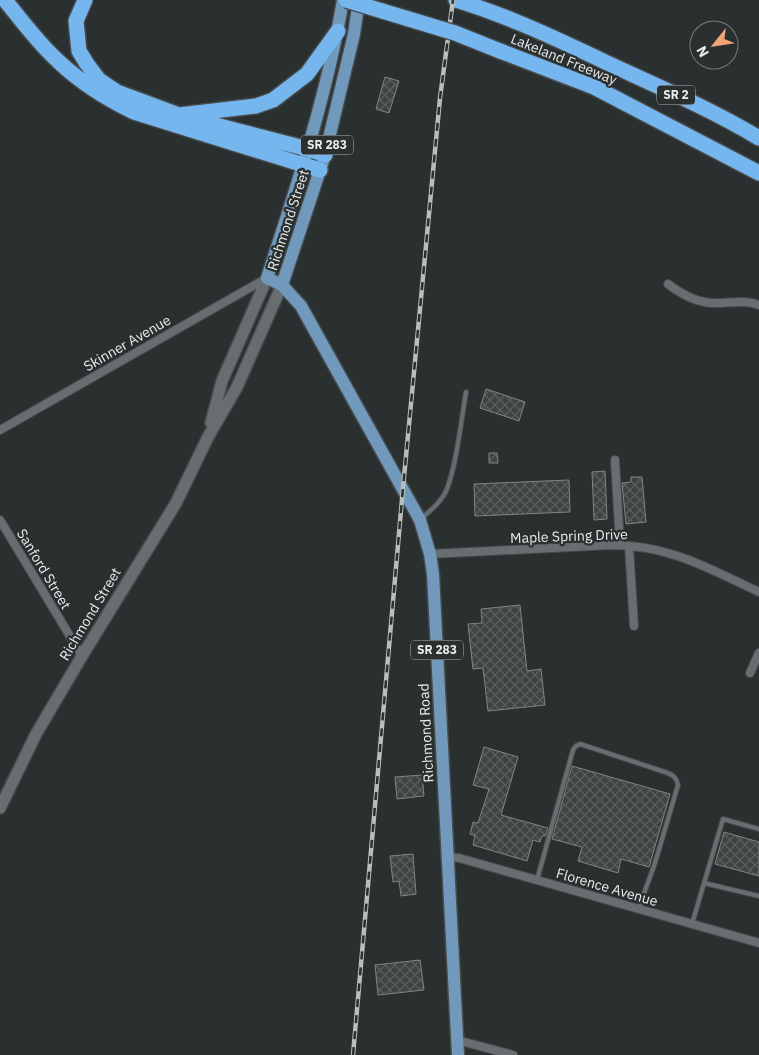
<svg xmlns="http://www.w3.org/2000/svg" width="759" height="1055" font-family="'IBM Plex Sans',sans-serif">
<defs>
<pattern id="building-cross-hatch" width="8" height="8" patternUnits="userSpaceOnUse" patternTransform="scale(1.25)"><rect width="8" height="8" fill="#3e4442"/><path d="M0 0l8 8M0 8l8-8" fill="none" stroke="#5a5f5e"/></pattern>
</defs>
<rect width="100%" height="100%" fill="#2a2f30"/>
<path fill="url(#building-cross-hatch)" stroke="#808684" d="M385,77l14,4 -10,32 -13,-4z
M486,389l39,13 -6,19 -39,-13z
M489,453h8l1,10h-9z
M605,471l2,48 -13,1 -2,-48z
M631,477h11l4,45 -20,2 -4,-41 9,-1z
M569,480l1,32 -95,4 -1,-32z
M520,605l7,66 14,-2 4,36 -57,6 -5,-43 -10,1 -5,-45 14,-1 -1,-14z
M484,747l34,10 -17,58 47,13 -3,8h-3l-2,6 -7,-2 -6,21 -54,-16 2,-9 -5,-2 3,-12 5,1 11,-34 -16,-4z
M572,766l98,28 -21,73 -28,-8 -3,14 -40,-12 4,-14 -30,-8z
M422,775l2,21 -27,3 -2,-22z
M724,832l35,10v34l-44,-12z
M413,854l3,40 -15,2 -2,-15 -6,1 -3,-26z
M420,960l4,30 -46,5 -3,-30z"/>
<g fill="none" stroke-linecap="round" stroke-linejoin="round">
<g stroke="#464a4b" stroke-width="6">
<path id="lane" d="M422,518c9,-8 20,-17 25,-29 10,-27 14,-68 19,-97
M537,880l36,-130 3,-4 4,-2 82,27c8,3 14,4 16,14l-23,78 -17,47
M704,883l55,13
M692,924l31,-105 36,10"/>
</g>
<g stroke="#464a4b" stroke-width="10">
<path id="street" d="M668,284c13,10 27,18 44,19 16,1 30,-4 47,2
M0,430l267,-152
M615,460l5,85
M0,520l82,136
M629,546l5,80
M430,554l181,-9c58,0 97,23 148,47
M750,673l9,-20
M447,857l12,1 300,85
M457,1040l56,15"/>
</g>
<g stroke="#464a4b" stroke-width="14">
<path id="secondary" d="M211,423l11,-42 45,-103
M0,808l36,-74 46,-78 94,-153 32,-66 29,-50 45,-102"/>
</g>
<g stroke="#464a4b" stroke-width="15">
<path id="primary" d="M343,0c-16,95 -46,186 -76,278l15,7 19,21 119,214 10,34 3,20 25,481
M282,285l43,-130 29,-121 5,-34"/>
</g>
<g stroke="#464a4b" stroke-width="18">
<path id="highway" d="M5,0c17,21 33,43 53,61 22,21 49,38 76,51l186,58
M85,0l-9,21 3,30 8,13 12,16 18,12 62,23 77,-9 17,-6 34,-26 31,-43
M456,0c56,17 109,43 162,68 48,22 96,43 141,70
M500,51l94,36 165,86
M189,118l119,31 17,6"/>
</g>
<use href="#lane" stroke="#686e6f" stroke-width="4"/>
<use href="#street" stroke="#686e6f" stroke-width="8"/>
<use href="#secondary" stroke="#686e6f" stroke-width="11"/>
<use href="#primary" stroke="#7099bc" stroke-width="12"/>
<use href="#highway" stroke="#76b6ef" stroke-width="15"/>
<g stroke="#b9bdbe" stroke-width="4.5">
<path id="rail" d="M353,1055l50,-567 37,-390 13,-98"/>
</g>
<use href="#rail" stroke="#2a2f30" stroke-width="2.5" stroke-dasharray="8" stroke-linecap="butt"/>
<g stroke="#464a4b" stroke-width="18" stroke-linecap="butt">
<path id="highway-bridge" d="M346,0l109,33 45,18"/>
</g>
<use href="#highway-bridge" stroke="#76b6ef" stroke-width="15"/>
</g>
<g text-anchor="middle" stroke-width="4.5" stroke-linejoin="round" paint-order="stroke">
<g fill="#2a2f30" stroke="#b0b3b4" stroke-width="1">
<rect x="657" y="85.5" width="38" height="19" rx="4"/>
<rect x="301" y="135.5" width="52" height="19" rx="4"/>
<rect x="411" y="640.5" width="52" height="19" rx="4"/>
</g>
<g font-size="12" font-weight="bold" fill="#e9eced">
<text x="676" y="99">SR 2</text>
<text x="327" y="149">SR 283</text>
<text x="437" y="654">SR 283</text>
</g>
<g font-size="14" fill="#e9eced" stroke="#2a2f30">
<text transform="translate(564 59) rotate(22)" y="5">Lakeland Freeway</text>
<text transform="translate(288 220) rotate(-72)" y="5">Richmond Street</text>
<text transform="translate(127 343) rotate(-30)" y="5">Skinner Avenue</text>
<text transform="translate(569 536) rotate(-2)" y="5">Maple Spring Drive</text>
<text transform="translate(44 569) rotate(59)" y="5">Sanford Street</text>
<text transform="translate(90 614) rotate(-59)" y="5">Richmond Street</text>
<text transform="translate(426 733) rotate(-93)" y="5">Richmond Road</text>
<text transform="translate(607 887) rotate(16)" y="5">Florence Avenue</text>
</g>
</g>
<g transform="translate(714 45) rotate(240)"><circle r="24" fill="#2a2f30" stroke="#767b7c"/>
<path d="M0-4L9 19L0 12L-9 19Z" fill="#efa377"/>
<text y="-8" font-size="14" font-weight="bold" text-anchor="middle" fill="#e9eced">N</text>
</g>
</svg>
